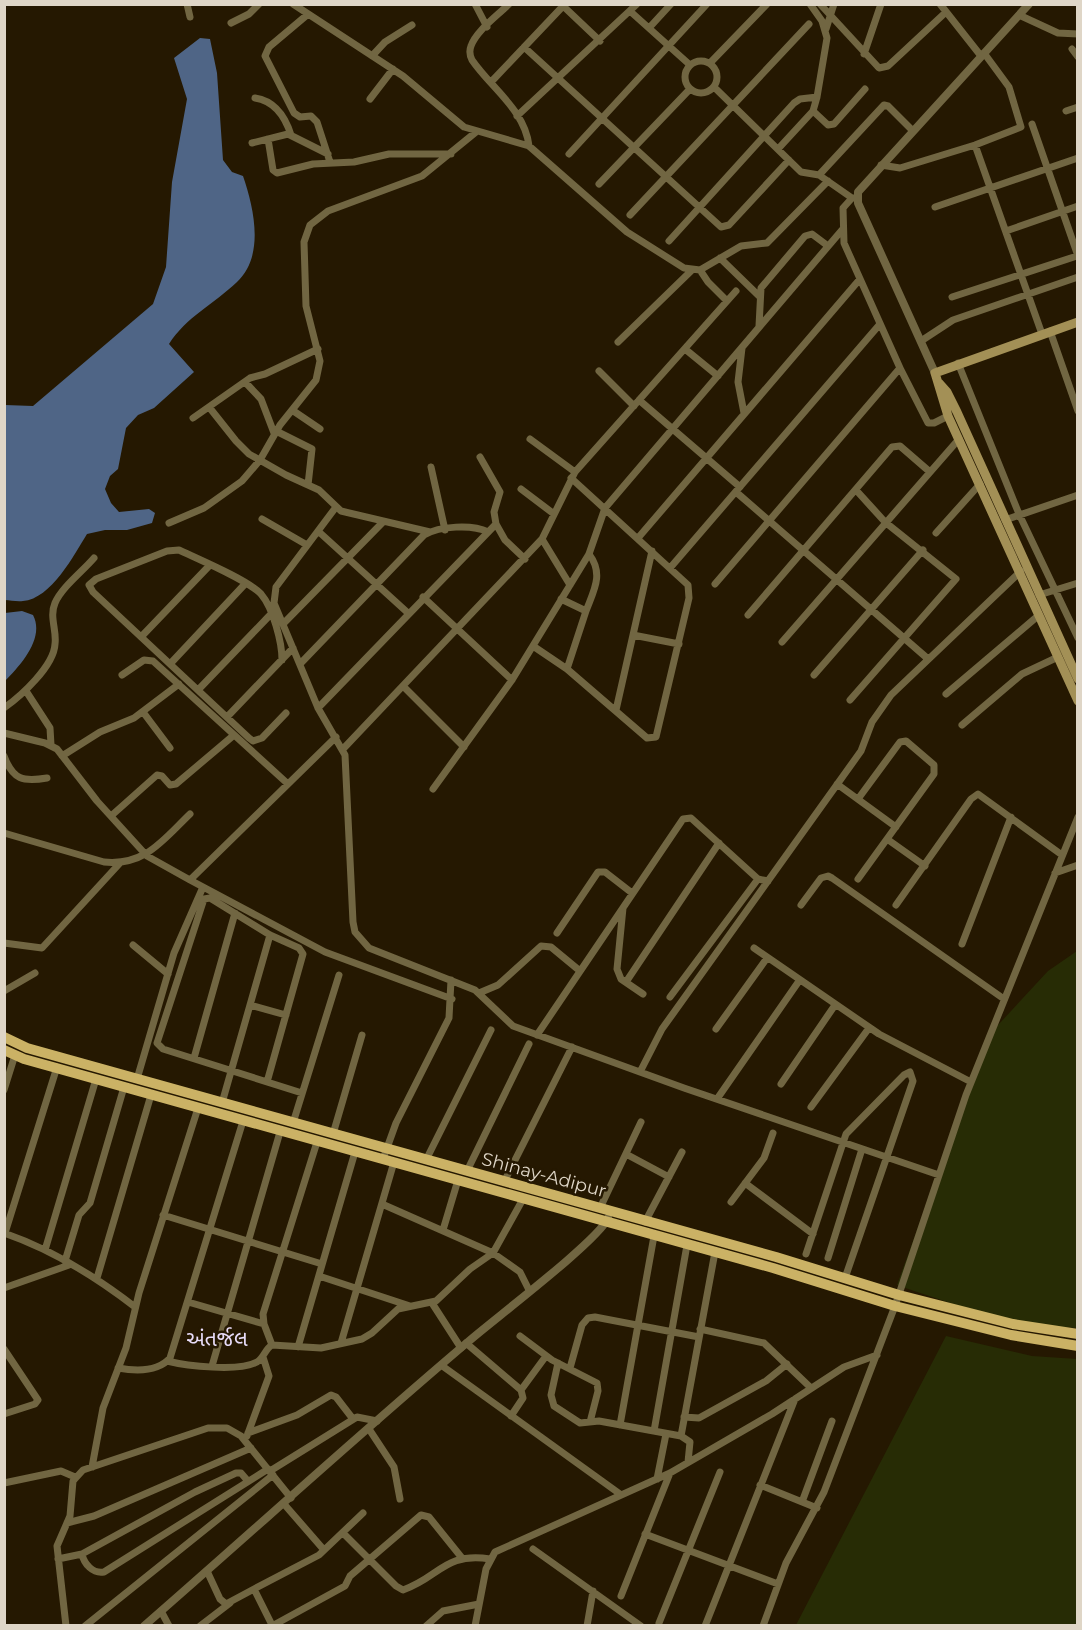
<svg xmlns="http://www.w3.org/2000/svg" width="1082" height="1630" font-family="Montserrat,'Noto Sans Gujarati',sans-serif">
<rect width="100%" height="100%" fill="#251801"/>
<path fill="#272c05" d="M1077,951v377c-63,-1 -121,-23 -180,-43l90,-248 61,-66z
M946,1336l86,20 45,3v266h-281z"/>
<path fill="#4f6586" d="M200,38l10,1 7,34 6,87 9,12 11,4c11,32 22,80 -6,106 -23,22 -51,35 -68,62l25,28 -40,36 -16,7 -12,13 -8,41 -8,7 -5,13 6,14 8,9 30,-3 6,4 -3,10 -25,7h-22l-18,4c-13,21 -36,65 -64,67 -6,1 -13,-1 -18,-1v-195l28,1 120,-102 13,-37 6,-85 15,-83 -13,-41z
M22,611l11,4c12,23 -12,50 -28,66v-68z"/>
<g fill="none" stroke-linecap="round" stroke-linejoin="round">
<path stroke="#716642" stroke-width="7" d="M187,4l3,13
M293,4l110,72 61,51 65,19 98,86 57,36 16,2 41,-24 26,-3 61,-62
M475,4l12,23
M509,4c-12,12 -33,27 -38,42 -2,5 -1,10 1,14 19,28 53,50 57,86
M561,4l39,37
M820,4l59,64 9,-2 58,-54
M940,4l41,52
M631,12l59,53
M307,15l-38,32 -4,9 29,57 6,4 11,-1 6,6 13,40
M1019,15l39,18 20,1
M231,23l18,-9 10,-10
M649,28l22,-24
M826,29l8,-25
M524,47l197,180 8,-2 60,-65
M1072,49l6,8
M864,54l17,-50
M372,56l13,-14 27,-17
M685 77a16 16 0 1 1 32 0a16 16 0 1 1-32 0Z
M710,63l57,-59
M492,81l73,-77
M714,87l87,85 18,3 33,23
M255,98c20,3 30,18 36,37
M370,99l23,-30
M813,111l15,14 6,-1 31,-35
M1066,111l12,-4
M517,116l120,-112
M1032,124l46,132
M268,139l5,31 4,3 36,-9 41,-2 35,-8h62
M252,143l36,-9 40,20
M975,145l67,189
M778,149l35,-38 4,-14 10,-59 -5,-17 -12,-17
M569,154l138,-150
M881,165l19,3 75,-23 46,-18 -12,-40 -25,-34
M819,175l65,-70 4,1 24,24
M599,184l91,-95
M935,207l143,-49
M630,215l179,-191
M1006,231l72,-25
M669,241l125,-138 6,-4 17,-2
M720,258l39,38
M700,270l8,12 19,19
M952,297l125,-41
M759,326l2,-38 44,-52 7,-2 16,12
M1050,331l28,80
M921,341l32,-21 125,-43
M618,342l73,-71
M742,348l-4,34 6,31
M685,349l33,27
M958,363l61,151 59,124
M900,368l28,55h6l14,-7
M599,371l35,35
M245,382l16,17 13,34
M639,400l101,87
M209,407l27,34 13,13 37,21 33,15 22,21 89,21
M292,410l28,19
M193,418l57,-40 15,-4 53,-25
M276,431l36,18 -4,36
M530,439l45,33
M480,457l20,35 -6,20 2,12 9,16 20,19
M431,467l14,63
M521,489l33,25
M736,492l191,166
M336,507l-60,80 -2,16 44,105 27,47 8,167 2,10 14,16 106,42 38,36 171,62 255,87
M262,519l45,26
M1005,520l73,-25
M169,523l35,-15 38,-27 18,-21 20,-35 36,-45 4,-19 -14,-55 -2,-64 6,-17 18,-14 94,-35 54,-44
M318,531l90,82
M936,533l44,-49
M638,538l222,-259
M670,568l210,-244
M715,584l185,-216 -56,-125 -1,-35 9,-10h5
M570,585l-28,-46 33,-67 161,-181
M1039,595l39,-12
M423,597l89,83
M561,599l25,12 -19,58 80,69 9,-1 33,-139 -1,-13 -117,-107
M586,611c8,-21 18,-37 3,-57
M748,615l144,-168 8,-1 30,26
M283,624l100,-102
M633,635l46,9
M141,637l68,-71
M782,642l177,-203
M533,646l34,23
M282,660c0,-18 -9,-52 -21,-66 -13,-14 -63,-35 -82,-44l-12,1 -71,28 -7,6 4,7 156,146 4,3 9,-3 24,-25
M170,664l75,-80
M300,664l124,-129c16,-9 48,-11 64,-3
M122,675l22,-15 9,1 135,123
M814,675l109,-125
M404,687l60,60
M198,690l73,-76
M26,691l24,37 1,17
M946,694l93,-79
M850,700l106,-121 -71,-57 -29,-32
M4,708c17,-12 50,-42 51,-64 2,-14 -6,-27 0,-41 7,-16 27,-31 39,-45
M318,708l178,-184
M616,710l36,-159
M143,712l27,36
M227,717l66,-69
M962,725l60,-51 36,-17
M4,733l41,10 12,6 40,52 50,55 43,24
M336,737l-146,143 135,72 127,47
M343,749l199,-210
M4,756c9,24 19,26 43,22
M62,756l38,-24 34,-14 45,-34
M837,784l59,43
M433,789l79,-109 77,-126 16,-46 237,-278
M858,799l42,-57 6,-1 28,24v9l-76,105
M111,816l46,-41 5,1 8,9 6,-1 58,-49
M4,833l100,29c41,4 58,-21 86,-48
M887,839l38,27
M1055,873l23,-8
M801,905l20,-27 7,-2 4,2 172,121
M896,905l75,-106 7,-5 84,61
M623,908l-6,61 4,10 22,15
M557,933l41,-61h7l27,21
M4,943l38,5 78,-85
M962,944l49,-127
M133,945l35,29
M754,948l125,86 92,48
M626,982l93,-139
M4,991l31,-18
M479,993l19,-8 43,-39 10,1 29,24
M670,997l88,-118
M250,1005l36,10
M716,1029l51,-71
M537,1035l146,-216 8,-1 67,61 10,2
M194,1058l41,-145
M640,1072l22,-43 199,-278 11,-29 19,-27 130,-124
M137,1079l37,-126 29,-66
M267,1082l36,-128 -4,-6 -29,-13 -60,-37 -6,1 -47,144 6,6 139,44
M781,1084l54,-79
M4,1090l11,-35
M717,1099l82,-118
M222,1103l48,-168
M811,1107l58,-79
M293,1123l46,-148
M333,1134l29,-99
M626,1154l43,23
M383,1159l13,-36 53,-105 2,-38
M426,1160l65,-130
M467,1171l62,-127
M504,1182l68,-135
M745,1183l68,51
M731,1202l33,-44 9,-25
M382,1204l111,49 27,19 9,18
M600,1208l41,-86
M163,1215l159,49
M645,1222l37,-70
M443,1230l15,-50
M4,1233c49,17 91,43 131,74
M5,1233l52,-166
M45,1250l51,-171
M806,1254l40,-120 58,-59 6,-3 3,9 -68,197
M828,1258l34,-109
M65,1261l14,-46 11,-12 34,-116
M319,1276l91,30
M97,1278l54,-183
M4,1288l65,-23
M188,1302l76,22
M432,1303l29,45
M700,1329l64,14 47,45
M520,1336l32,24 45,23 1,8 -8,31
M341,1343l53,-181
M466,1343l55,47 2,8 -12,18
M272,1345l-8,-21 -1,-10 54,-172
M298,1347l57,-195
M4,1349l34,51 -3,4 -31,10
M167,1361c20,5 72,11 90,1 7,-4 8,-13 15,-17l49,3 41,-9 10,-6 26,-24 38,-8 34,-32 23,-16 30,-54
M558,1363l-7,32 3,11 26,17 19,-2 82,15 9,6 -2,20
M441,1365l179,129
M212,1366l68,-234
M118,1368c17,3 40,4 52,-10l73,-237
M570,1368l12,-43 6,-7 7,-1 104,20
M521,1390l25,-34
M684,1417l15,1 67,-37 21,-17
M620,1425l34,-189
M369,1429l25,38 6,32
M654,1431l33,-186
M248,1433l49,-18 34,-20 5,2 17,22
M247,1436l22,-60 -6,-19
M681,1436l34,-184
M92,1467l11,-59 23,-60 13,-55 59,-185
M270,1471l87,-54 20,4
M657,1479l9,-45
M4,1483l57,-12 14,6
M760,1485l57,23
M802,1502l30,-81
M284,1504l40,46
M363,1513l-44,42 -65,34 18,36v1l73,-40 5,-10 71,-61 8,2 33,41
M67,1523l27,-7 157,-68
M343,1533l53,53 7,4c37,-13 41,-38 87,-31
M645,1534l133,50
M533,1549l108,77
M82,1554c2,10 11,20 22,18l164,-103
M58,1559l24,-5 113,-62 41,-19h5l6,7
M207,1571l13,28 6,5 28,-15
M621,1596l49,-123
M161,1611l8,15
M659,1623l61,-151
M66,1626l-9,-80 13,-30 3,-35 10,-11 125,-42h19l14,8 50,62
M85,1626l188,-151
M200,1626l30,-23
M426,1626l17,-15 36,-7
M475,1626l11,-57 9,-17 175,-79 102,-59 72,-47 33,-12
M587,1626l6,-35
M705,1626l90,-227
M763,1626l23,-63 38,-71 71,-186 71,-211 112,-278"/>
<path stroke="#716642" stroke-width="8" d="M935,373l-77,-170v-11l171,-188
M144,1626c109,-95 215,-192 325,-285 24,-21 130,-101 139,-123"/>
<path stroke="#a39056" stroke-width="9" d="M1078,322l-143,51 13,43 130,285
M939,383l8,9 10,20 121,267"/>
<path stroke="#cbb265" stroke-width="10" d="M4,1037l23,11 749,209 123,38 114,29 65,10
M4,1050l20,9 749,209 122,38 116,29 67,11"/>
</g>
<g text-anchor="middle" stroke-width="5" stroke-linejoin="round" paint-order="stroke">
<g font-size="18" fill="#dfd6c7" stroke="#251801">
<text transform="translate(544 1175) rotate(15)" y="6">Shinay-Adipur</text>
</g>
<g font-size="21" fill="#e8dcf9" stroke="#251801">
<text x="217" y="1346">અંતર્જલ</text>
</g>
</g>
<rect width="1082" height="1630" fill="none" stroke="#dfd6c7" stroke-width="12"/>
</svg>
